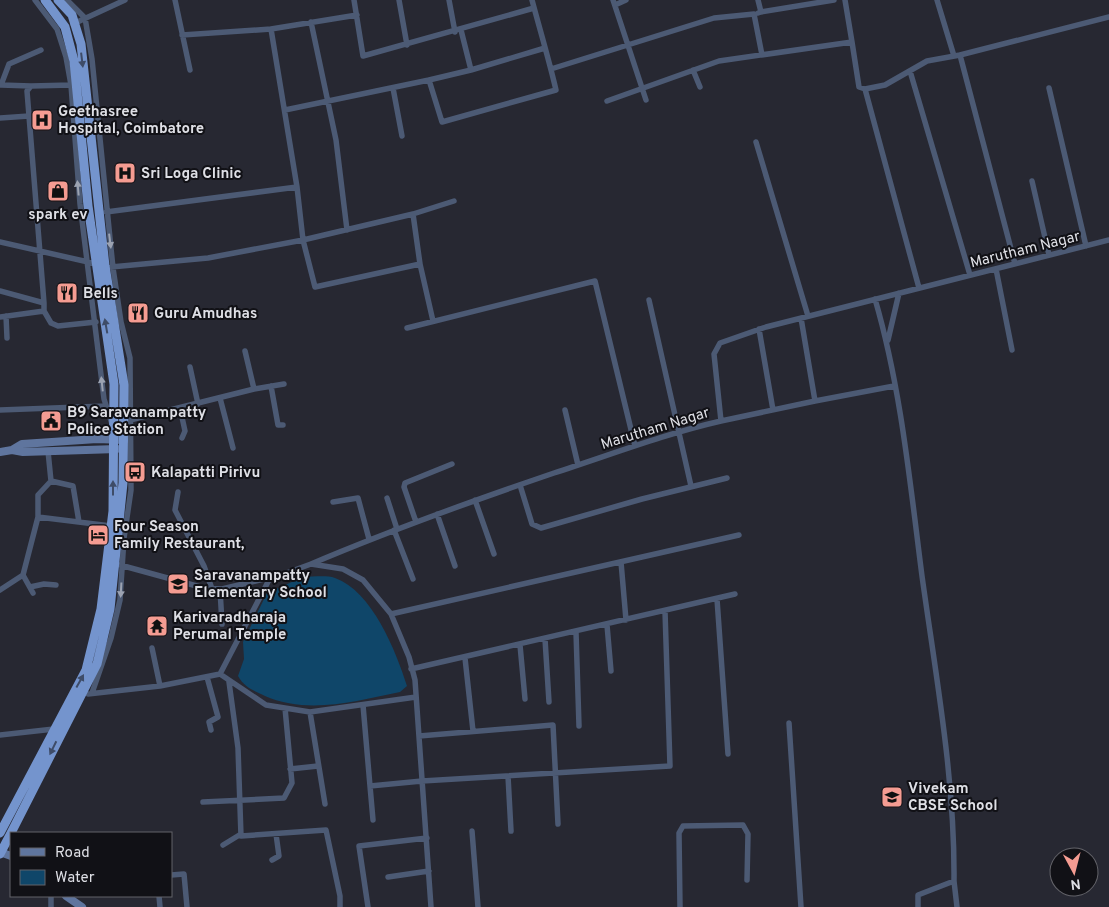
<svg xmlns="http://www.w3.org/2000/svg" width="1109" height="907" font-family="Overpass,sans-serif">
<rect width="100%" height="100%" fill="#272832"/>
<path fill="#0f4669" d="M303,577c10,0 23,-2 32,1 37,13 61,73 72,108l-7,6c-45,9 -91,23 -135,4 -12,-6 -20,-8 -27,-20l6,-17 -1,-17 24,-49z"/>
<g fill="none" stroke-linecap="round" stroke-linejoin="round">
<path stroke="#4c5a74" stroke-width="5.5" d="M35,0l22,29 9,28 5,28 9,119 24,195 8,25
M67,0l18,18 7,41 21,209 8,54 9,36 1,132 -7,48 -4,62 -9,38 -19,55
M175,0l15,70
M354,0l9,56 171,-48
M399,0l8,45
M449,0l6,32
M532,0c8,30 17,60 24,90l-114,32 -13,-42 42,-10 74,-22
M613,0l33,100
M845,0l7,42
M937,0l17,56
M615,5l11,-5
M761,12l73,-12
M758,13l3,-1 -3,-12
M311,22l25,118 11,90
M73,24l52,-24
M461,30l10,40
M182,35l89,-6
M960,55l149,-38
M551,69l163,-51 40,-4 8,41
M693,70l7,17
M910,71l60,204
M31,86l-30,-1 8,-21 32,-14
M393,88l9,48
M1049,88l37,158
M865,89l20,-4 42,-24 33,-6 55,209
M607,101l112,-40 133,-19 7,45 6,2 54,199
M285,110l144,-30
M29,116l-2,-25 4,-5 40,-1
M0,118l29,-2 15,187
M756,142l52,174
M1032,181l17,74
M106,212l191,-25
M413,214l7,50 -105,23 -12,-47 110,-26 41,-13
M0,242l97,22
M420,264l13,57
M111,267l97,-9 95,-18 -6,-53 -26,-158 86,-14
M996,269l16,81
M0,291l44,12v8l7,12 7,3 38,-4
M875,299c26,89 35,184 47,277 14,101 33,203 32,305l-36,14v12
M649,300l42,186
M6,316l1,22
M0,317l44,-6
M407,328l188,-47 40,165
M759,329l14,81
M888,340l11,-47
M245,351l9,38
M190,367l8,37
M271,386l7,39h5
M220,398l13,50
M815,401l79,-15
M180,408l5,23 -3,7
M0,410l106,-4
M565,410l13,55
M130,420l124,-31 30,-5
M721,421l94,-20 -14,-83
M51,481l22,5 6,36
M520,485l12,39 9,4 101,-29 85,-21
M178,492l-3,18 29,56 8,23
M387,498l10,31
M475,500l19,54
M333,502l25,-4 11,41
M437,514l18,52
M38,517v-22l13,-14 -3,-30
M416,522l-12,-35 1,-4 47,-19
M394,530l19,49
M621,562l5,58
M311,564c80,-34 161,-63 243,-91 56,-18 110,-39 167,-52l-7,-67 6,-11 46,-16 343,-87
M120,565l84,23 18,1 59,-14 30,-11 32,5 20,11 28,34 18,43 6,23 16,227
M23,575l10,18
M30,587l14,-3 12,1
M220,589l2,35
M0,590l23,-15 15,-58 73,9
M717,599l11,155
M391,614l348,-79
M607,625l4,46
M576,632l3,94
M545,639l4,63
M520,645l5,54
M152,648l8,38
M465,658l8,73
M411,669l324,-75
M220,674l50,-96
M207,677l11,40 -9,5 2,8
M229,682l9,66 3,88 85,-6 14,66v11
M88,694l72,-8 60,-12 46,31 44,7 106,-15
M363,705l7,81 52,-5 248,-15 -5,-155
M310,712l15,92
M789,723l12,184
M0,735l54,-6
M419,736l134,-11 5,99
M290,769l28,-3
M508,776l3,55
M370,786l3,34
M203,802l81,-4 8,-15 -7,-75
M472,831l6,76
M223,845l18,-11
M272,860l7,-4 -3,-22
M171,875l13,-1 3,33
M388,877l41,-6
M954,881l3,26
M51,896v11
M159,896l1,11
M368,907l-9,-61 68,-8
M680,907l-1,-74 4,-7 60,-1 5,9 -1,46"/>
<path stroke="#5f759e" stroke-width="8" d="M12,450l11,2 94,-3
M0,452l12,-2 10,-6 75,-5 27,1
M0,852l11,4
M66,896l16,11"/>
<path stroke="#7494cd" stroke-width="9" d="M0,833l86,-163 15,-61 12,-98 1,-127 -26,-178 -14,-145 -9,-34 -20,-27
M11,833l86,-169 13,-55 13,-126 1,-98 -19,-119 -24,-222 -9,-29 -14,-15
M0,854l11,-21"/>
</g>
<defs><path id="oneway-solid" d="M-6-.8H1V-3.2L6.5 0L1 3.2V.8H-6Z" transform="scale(1.25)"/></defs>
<g fill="#3e4c68">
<use href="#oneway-solid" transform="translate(82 60) rotate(83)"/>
<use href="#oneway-solid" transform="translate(106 326) rotate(-100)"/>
<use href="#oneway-solid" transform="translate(113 488) rotate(-90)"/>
<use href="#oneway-solid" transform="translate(80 681) rotate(-61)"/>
<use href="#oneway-solid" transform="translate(53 748) rotate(116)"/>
</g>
<g fill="#9ca3b2">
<use href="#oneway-solid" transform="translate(78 188) rotate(-95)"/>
<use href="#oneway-solid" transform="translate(110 241) rotate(83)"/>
<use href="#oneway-solid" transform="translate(102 384) rotate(-96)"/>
<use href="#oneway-solid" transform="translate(121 590) rotate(93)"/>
</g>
<defs>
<g id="hospital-square" transform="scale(1.125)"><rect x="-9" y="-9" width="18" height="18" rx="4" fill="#f59c92" stroke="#111116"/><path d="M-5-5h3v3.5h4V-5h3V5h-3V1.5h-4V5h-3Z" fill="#111"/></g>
<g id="shop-square" transform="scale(1.125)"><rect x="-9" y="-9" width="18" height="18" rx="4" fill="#f59c92" stroke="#111116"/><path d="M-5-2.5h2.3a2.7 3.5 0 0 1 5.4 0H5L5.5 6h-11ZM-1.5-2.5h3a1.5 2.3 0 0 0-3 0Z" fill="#111"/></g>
<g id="restaurant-square" transform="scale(1.125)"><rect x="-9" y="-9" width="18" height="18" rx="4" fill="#f59c92" stroke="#111116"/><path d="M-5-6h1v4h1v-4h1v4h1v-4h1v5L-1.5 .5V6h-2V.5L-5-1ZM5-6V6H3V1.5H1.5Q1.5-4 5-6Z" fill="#111"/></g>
<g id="civic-square" transform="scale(1.125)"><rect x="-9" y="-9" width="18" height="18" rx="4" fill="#f59c92" stroke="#111116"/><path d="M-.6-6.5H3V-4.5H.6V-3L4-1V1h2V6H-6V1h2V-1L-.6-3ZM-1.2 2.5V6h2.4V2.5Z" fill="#111"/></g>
<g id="bus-square" transform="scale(1.125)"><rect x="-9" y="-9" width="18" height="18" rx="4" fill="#f59c92" stroke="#111116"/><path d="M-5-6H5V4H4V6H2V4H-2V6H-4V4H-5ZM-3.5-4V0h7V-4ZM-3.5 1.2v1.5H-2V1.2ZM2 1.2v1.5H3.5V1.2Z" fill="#111"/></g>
<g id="hotel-square" transform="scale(1.125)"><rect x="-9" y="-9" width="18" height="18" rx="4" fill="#f59c92" stroke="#111116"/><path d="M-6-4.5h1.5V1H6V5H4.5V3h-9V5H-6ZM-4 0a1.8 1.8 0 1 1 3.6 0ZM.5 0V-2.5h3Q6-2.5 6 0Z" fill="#111"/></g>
<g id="school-square" transform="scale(1.125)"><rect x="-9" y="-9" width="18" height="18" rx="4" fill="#f59c92" stroke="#111116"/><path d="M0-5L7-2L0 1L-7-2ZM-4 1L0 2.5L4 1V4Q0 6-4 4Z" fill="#111"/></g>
<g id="temple-square" transform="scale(1.125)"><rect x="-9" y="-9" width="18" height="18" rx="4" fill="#f59c92" stroke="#111116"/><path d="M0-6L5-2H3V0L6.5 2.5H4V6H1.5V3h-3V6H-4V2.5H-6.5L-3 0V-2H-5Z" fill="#111"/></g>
</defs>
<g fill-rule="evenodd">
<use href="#hospital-square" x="42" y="120"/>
<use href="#hospital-square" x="125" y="173"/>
<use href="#shop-square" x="58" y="191"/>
<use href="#restaurant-square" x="67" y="293"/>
<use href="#restaurant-square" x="138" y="313"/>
<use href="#civic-square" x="51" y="421"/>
<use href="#bus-square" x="135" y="472"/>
<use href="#hotel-square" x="98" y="535"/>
<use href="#school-square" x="178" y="584"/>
<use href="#temple-square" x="157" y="626"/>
<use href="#school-square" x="892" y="797"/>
</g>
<g text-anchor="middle" stroke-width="4" stroke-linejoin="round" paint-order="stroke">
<g font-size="15" font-weight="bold" fill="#dedfe5" stroke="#111116" text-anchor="start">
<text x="58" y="116">Geethasree<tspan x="58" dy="17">Hospital, Coimbatore</tspan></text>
<text x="141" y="178">Sri Loga Clinic</text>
<text x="58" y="219" text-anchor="middle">spark ev</text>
<text x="83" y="298">Bells</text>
<text x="154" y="318">Guru Amudhas</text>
<text x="67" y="417">B9 Saravanampatty<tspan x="67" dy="17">Police Station</tspan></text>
<text x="151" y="477">Kalapatti Pirivu</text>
<text x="114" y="531">Four Season<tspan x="114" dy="17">Family Restaurant,</tspan></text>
<text x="194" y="580">Saravanampatty<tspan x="194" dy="17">Elementary School</tspan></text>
<text x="173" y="622">Karivaradharaja<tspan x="173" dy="17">Perumal Temple</tspan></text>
<text x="908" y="793">Vivekam<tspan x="908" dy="17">CBSE School</tspan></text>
</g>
<g font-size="15" fill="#dedfe5" stroke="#111116">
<text transform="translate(1025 249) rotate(-14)" y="5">Marutham Nagar</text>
<text transform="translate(655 428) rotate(-17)" y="5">Marutham Nagar</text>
</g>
</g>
<rect x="10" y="832" width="162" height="65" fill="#111116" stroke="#636369"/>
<rect x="20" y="848" width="25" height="8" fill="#5f759e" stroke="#636369"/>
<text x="55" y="857" font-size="15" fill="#dedfe5">Road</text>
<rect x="20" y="870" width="25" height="15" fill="#0f4669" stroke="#636369"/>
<text x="55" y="882" font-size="15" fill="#dedfe5">Water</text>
<g transform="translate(1074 872) rotate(173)"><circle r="24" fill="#111116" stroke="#636369"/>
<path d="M0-4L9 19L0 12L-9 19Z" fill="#f59c92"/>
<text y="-8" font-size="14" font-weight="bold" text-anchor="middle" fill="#dedfe5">N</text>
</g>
</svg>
